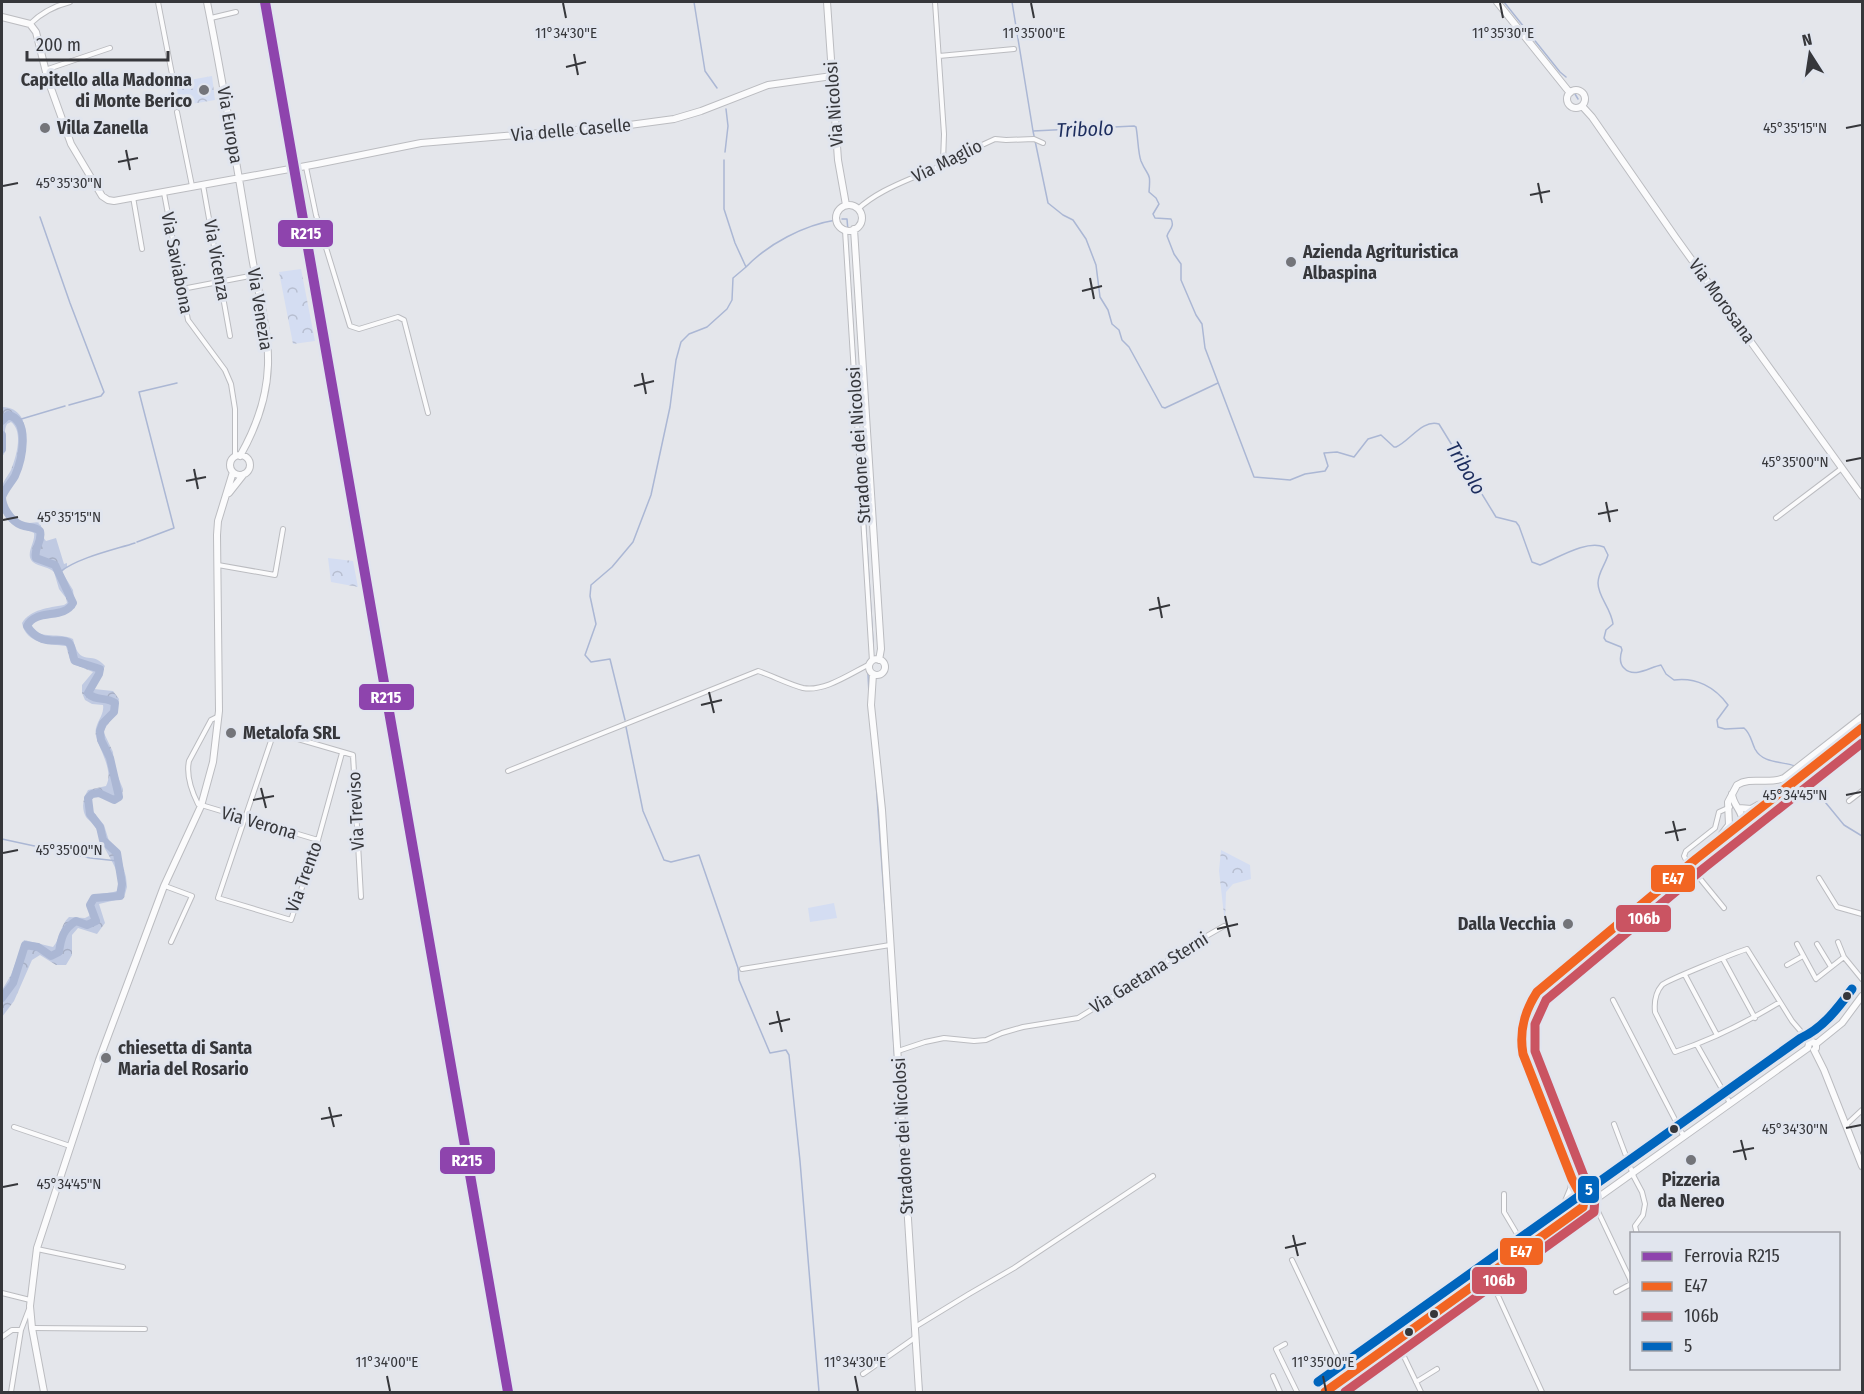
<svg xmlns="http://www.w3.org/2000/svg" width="1864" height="1394" font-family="'Fira Sans Condensed',sans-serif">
<defs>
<pattern id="forest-crowns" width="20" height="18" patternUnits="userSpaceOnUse" patternTransform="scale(1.5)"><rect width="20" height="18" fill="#c0cae2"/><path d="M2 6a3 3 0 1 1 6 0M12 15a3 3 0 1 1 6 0" fill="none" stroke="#a6aec3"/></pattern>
<pattern id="park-crowns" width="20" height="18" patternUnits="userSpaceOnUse" patternTransform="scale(1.5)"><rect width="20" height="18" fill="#d4ddf2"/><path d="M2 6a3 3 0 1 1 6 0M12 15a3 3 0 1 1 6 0" fill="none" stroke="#b7bed0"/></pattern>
</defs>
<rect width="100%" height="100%" fill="#e4e6eb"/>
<path fill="#d4ddf2" d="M834,903l3,15 -27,4 -2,-14z"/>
<path fill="url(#forest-crowns)" d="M2,407c34,1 23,47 16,69 -4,9 -14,13 -14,24 4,8 14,24 25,23 4,0 7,-1 10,-1 5,7 2,14 7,19l10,-3 8,26 3,-1v4l-5,5 11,18 2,18 -42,11 -3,3 -1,5c13,13 30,5 44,12 7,30 18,10 32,27l-11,23 19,2 6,8 -3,14 -13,18 10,21 1,15 9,22 -1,8 -8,6 -16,-7 -7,2 1,12 12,15 5,16 10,11 7,25 1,10 -3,11 -25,6 6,19 -8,11 -19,-6 -6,7v20l-6,10h-10l-16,-10 -8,5 -18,41 -12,16v-27l9,-15 13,-35 29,7c8,-9 7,-22 16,-30l16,1 4,-2 2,-4 -3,-9 3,-7c9,-3 20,-2 28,-6 3,-17 -11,-34 -18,-49 -2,-4 -3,-9 -5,-13 -2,-5 -7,-7 -10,-11 -5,-9 -3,-19 2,-27l18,-4c8,-15 -6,-35 -10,-50 -3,-12 9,-20 7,-31l-11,-1 -7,-4 -3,-7v-8l11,-13 -22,-9 -5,-17c-17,-2 -40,-2 -44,-23 9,-14 26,-15 42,-18l3,-2 -1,-5 -7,-9 -5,-17c-6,-5 -12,-5 -18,-8 -14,-7 0,-21 -2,-31 -9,-4 -18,-5 -25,-12 -9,-7 -9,-24 -7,-34 1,-6 6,-11 9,-17 5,-13 13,-38 0,-48l-4,2c-6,12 4,21 -5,33z"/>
<path fill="url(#park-crowns)" d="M212,76l3,24 -35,6 -5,-27h2l1,3z
M301,269l14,72 -22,3 -14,-72z
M328,558l25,3 5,26 -27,-5z
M1221,850l29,15 1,14 -18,5 -7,8 -1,32 -6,-53z"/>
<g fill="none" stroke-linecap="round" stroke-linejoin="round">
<path stroke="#abb7d4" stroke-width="1.5" d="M694,2l11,69 12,17
M1012,2l21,129 101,-5 2,1c2,10 2,26 5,34 7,17 10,9 8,31l7,6 3,6 -6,10 2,4 16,1c4,8 -2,10 -4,17l7,18 7,10v16l15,35 6,9 3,24 49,129 36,3 15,-6 20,-3 3,-5 -4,-13 13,-1 17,5 14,-18 13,-4 13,12h2c14,-6 26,-28 43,-23l57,93 20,5 3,4 13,36 8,3c16,-6 47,-26 64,-18l4,8c-3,10 -10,18 -10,28 0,14 13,25 15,41l-7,6 -2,8 2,3 15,6 1,3c-2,6 -3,13 2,18 10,11 26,-1 37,-3l5,9 8,6c22,-3 41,7 54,25l-11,15 1,7 7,2 19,-1c7,6 7,13 11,21 8,15 27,12 40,17
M1504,2l56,70 6,5
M1575,94l3,5
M1033,131l15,72 15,12 10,5 13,19 10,26 4,32 8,13 4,14 7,6 3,10 7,7 33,60 3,1 53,-25
M725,152l3,-26 -2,-17
M724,160v49l11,34 11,24c22,-23 58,-42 90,-47
M40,217l30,86 34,89 -3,4 -32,9
M842,219h5l1,12
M848,251l25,391
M18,420l47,-14
M137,542l37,-14 -35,-136 38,-9
M60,572c17,-14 53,-22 75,-29
M868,674l1,20
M625,720l-15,-61 -19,3 -6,-7 11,-31 -6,-28 1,-11 21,-18 21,-25 18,-47 19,-88 6,-47 5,-18 8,-8 18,-7 20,-18 5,-9 1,-22 13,-11
M626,727l17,84 21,49 7,2 28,-7 39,113 1,12 31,73 16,-3 3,5 11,106 19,231
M1807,780l37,45 18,11
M876,782l9,127
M2,839l88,19 28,3
M891,992v10
M892,1016l21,317
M921,1381l1,11"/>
<path stroke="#abb7d4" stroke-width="8" d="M2,421l6,-6c23,5 14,45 7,61 -4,7 -10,13 -13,21 0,10 9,24 19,28 7,3 13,1 19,6 3,11 -7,17 -4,27l19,7 18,38c-9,17 -37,5 -46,23 15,23 34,10 42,17 4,4 3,13 6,18l25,8 -1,5 -11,19c7,9 18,3 27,10l-1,9 -11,11 -3,8 1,9 9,18 9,39 -5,3 -15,-7 -7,1 -4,4 2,16 10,13 3,13 14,13 5,31 -2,12 -26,2 -4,7 6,16 -9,4 -11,-4c-13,8 -15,17 -17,31l-8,4 -13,-9 -13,-2 -12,38 -11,15
M2,435v14"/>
<g stroke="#bbbcc0" stroke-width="6">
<path id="street" d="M158,2l14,72
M935,2l9,132 -1,28
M211,18l25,-6
M30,24c12,-12 24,-18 40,-22
M939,56l75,-7
M45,70l65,-22
M177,112l15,74
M306,167l10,48 34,111 9,3 39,-12 6,3 24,93
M203,185l27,151
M164,193l24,127 37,50 6,14 4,25v48
M133,197l9,52
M858,209c15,-14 35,-23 54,-31 11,-5 23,-7 31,-15l52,-24 11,1 28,-1 9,4
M845,230l27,431
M182,289l73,-14
M1776,518l66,-50
M218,565l57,10 8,-46
M219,716l-8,4 -22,41c-3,14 3,31 9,43l120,36
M342,753l-24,87 -27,80 -73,-22 56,-166 79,23 8,142
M508,771l250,-100c15,5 30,13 45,17 22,4 48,-15 67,-24
M1849,801l13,-10
M1687,862l-3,-6 2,-5 29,-23 4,-16 11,-5
M1693,870l31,38
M1819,878l18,29 25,7
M165,886l27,10 -21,46
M1838,942l6,15
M1797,944l19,35 28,-22 18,22
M1817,944l14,23
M1723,959l32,59
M1787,965l16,-9
M742,969l148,-24
M1685,975l32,60
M1613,1000l71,137
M1780,1002c-33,20 -69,38 -105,50l-20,-40c-1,-10 0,-19 7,-27 3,-4 75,-33 85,-36l45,72 18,21
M1697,1045l33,58
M898,1051l27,-9 19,-4 30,3 12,-1 16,-7 21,-6 55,-9 64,-39 42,-30 40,-23
M1614,1124l20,53 8,15 3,12 -2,11 -8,11 2,8
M1846,1125l16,-15
M14,1127l56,19
M1504,1194v18l22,37
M1593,1201l37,78 1,5 -15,8
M37,1249l86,18
M1292,1260l55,116
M1489,1276l53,116
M2,1293l28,7
M915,1327l54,-33 45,-26 139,-92
M33,1328l112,1
M2,1337l10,-7h9l8,-21
M1397,1342l24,50
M1285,1344l-9,5 21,43
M863,1374l53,-37
M1273,1376l7,16
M1416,1382l21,-13
M11,1392l10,-62"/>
</g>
<g stroke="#bbbcc0" stroke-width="8">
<path id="secondary" d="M207,2c17,84 31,170 45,255 6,35 17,73 16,108 -1,32 -12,63 -28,91
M827,2l11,158 8,45
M1497,2l73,91
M2,17l28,7 6,8 12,48 23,64 31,52 6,4 6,1 203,-37 104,-21 201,-17 52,-7 27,-8 67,-26 64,-9
M1567 99a9 9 0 1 1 18 0a9 9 0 1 1-18 0Z
M1582,106l10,11 84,121 186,258
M836 218a13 13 0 1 1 26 0a13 13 0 1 1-26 0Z
M854,229l27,420 -2,11
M230 465a10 10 0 1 1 20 0a10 10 0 1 1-20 0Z
M229,493l15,-19
M869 667a8 8 0 1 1 16 0a8 8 0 1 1-16 0Z
M873,674l-2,31 11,105 37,582
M1732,794c1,11 10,16 11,28
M1739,808l12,1 7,-4
M1722,834l7,-9 -1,-23 9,-17c14,-9 31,0 47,-7l78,-61
M1816,1048v-4l26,-21 20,-27
M1814,1050l10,20 38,96
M1582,1209l226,-161 1,-5 4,-1 3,2
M44,1392l-12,-64 -2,-22 7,-58 62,-188 65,-174 37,-80 12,-44 6,-51 -2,-176 1,-14 15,-49"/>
</g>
<g stroke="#bbbcc0" stroke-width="9">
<path id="primary" d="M1563,1221l4,-21 5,-12v-8
M1325,1392l258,-185 1,-6 -12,-22 -49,-125c-5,-23 0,-43 14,-62l159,-133 99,-80 67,-51"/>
</g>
<use href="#street" stroke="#fbfbfc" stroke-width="4"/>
<use href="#secondary" stroke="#fbfbfc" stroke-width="6"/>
<use href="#primary" stroke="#fbfbfc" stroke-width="7"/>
<g stroke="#e1e5ee" stroke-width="14">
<path id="bus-1" d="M1325,1392l258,-185 1,-6 -12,-22 -49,-125c-4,-23 1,-42 14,-62l159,-133 166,-131"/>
</g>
<g stroke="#e1e5ee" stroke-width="14">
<path id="bus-2" d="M1345,1392l249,-180 1,-15 -12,-23 -48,-123v-27l11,-24 158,-132 158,-125"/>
</g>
<g stroke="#e1e5ee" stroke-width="14">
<path id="bus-3" d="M1318,1382l483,-344c22,-10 37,-30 51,-49"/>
</g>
<use href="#bus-1" stroke="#f26522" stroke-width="9"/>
<use href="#bus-2" stroke="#ca5462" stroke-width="9"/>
<use href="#bus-3" stroke="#0065bd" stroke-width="9"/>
<g stroke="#e1e5ee" stroke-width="15">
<path id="rail-1" d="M265,2l243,1390"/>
</g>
<use href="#rail-1" stroke="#8e44ad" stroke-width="10"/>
</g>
<path fill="none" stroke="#36373b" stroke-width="2" d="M563,3l3,15M1031,3l3,15M1500,3l3,15M574,54l4,21M566,67l20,-5M1846,128l15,-3M126,150l4,20M118,162l20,-4M1538,183l4,20M3,186l15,-3M1530,195l20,-4M1090,278l4,21M1082,291l20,-5M642,373l4,21M634,386l20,-5M1846,461l15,-3M194,469l4,20M186,481l20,-4M1606,502l4,20M1598,514l20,-4M3,520l15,-3M1158,597l4,21M1149,610l21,-5M709,692l5,21M701,705l21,-5M261,788l5,20M1846,795l15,-3M253,800l21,-4M1673,821l5,20M1665,833l21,-4M3,853l15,-3M1225,916l5,21M1217,929l21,-5M777,1011l5,21M769,1024l21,-5M329,1107l5,20M321,1119l21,-4M1846,1128l15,-3M1741,1140l5,20M1733,1152l21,-4M3,1187l15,-3M1293,1235l5,21M1285,1248l21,-5M387,1376l3,15M855,1376l3,15M1323,1376l3,15"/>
<g fill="#737479" stroke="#e1e5ee" stroke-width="2">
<circle cx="204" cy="90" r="6"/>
<circle cx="45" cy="128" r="6"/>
<circle cx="1291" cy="262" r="6"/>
<circle cx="231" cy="733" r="6"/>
<circle cx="1568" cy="924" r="6"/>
<circle cx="106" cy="1058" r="6"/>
<circle cx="1691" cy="1160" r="6"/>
</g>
<g fill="#36373b" stroke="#e1e5ee" stroke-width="2">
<circle cx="1847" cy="996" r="5"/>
<circle cx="1674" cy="1129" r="5"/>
<circle cx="1434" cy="1314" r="5"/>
<circle cx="1409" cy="1332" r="5"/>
</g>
<g text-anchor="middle" stroke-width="6" stroke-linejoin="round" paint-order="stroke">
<g font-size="18" font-weight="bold" fill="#36373b" stroke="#e1e5ee" text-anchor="start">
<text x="192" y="86" text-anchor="end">Capitello alla Madonna<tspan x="192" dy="21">di Monte Berico</tspan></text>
<text x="57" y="134">Villa Zanella</text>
<text x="1303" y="258">Azienda Agrituristica<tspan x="1303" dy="21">Albaspina</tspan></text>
<text x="243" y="739">Metalofa SRL</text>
<text x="1556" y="930" text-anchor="end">Dalla Vecchia</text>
<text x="118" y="1054">chiesetta di Santa<tspan x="118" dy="21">Maria del Rosario</tspan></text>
<text x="1691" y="1186" text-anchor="middle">Pizzeria<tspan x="1691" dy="21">da Nereo</tspan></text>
</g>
<g font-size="18" fill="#36373b" stroke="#e1e5ee">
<text transform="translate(834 104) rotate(-94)" y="6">Via Nicolosi</text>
<text transform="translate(230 125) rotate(80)" y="6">Via Europa</text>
<text transform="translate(571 130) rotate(-5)" y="6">Via delle Caselle</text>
<text transform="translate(947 161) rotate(-26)" y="6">Via Maglio</text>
<text transform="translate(217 260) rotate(80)" y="6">Via Vicenza</text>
<text transform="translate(177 263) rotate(79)" y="6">Via Saviabona</text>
<text transform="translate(1722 301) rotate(54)" y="6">Via Morosana</text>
<text transform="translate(260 309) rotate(81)" y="6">Via Venezia</text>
<text transform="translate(859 445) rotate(-94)" y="6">Stradone dei Nicolosi</text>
<text transform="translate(356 811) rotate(-93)" y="6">Via Treviso</text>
<text transform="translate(259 823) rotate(16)" y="6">Via Verona</text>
<text transform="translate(304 877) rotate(-70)" y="6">Via Trento</text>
<text transform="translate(1149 973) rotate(-32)" y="6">Via Gaetana Sterni</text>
<text transform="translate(903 1136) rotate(-93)" y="6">Stradone dei Nicolosi</text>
</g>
<g font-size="20" font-style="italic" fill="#1c2d5e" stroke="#e1e5ee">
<text transform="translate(1085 129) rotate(-2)" y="7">Tribolo</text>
<text transform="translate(1466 468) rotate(59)" y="7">Tribolo</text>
</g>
</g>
<g font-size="15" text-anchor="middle" fill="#36373b" stroke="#e1e5ee" stroke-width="6" stroke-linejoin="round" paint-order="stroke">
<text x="566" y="38">11°34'30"E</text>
<text x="1034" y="38">11°35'00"E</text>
<text x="1503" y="38">11°35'30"E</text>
<text x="1795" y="133">45°35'15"N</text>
<text x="69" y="188">45°35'30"N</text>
<text x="1795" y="467">45°35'00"N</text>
<text x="69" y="522">45°35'15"N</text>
<text x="1795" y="800">45°34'45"N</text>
<text x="69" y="855">45°35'00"N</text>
<text x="1795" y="1134">45°34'30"N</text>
<text x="69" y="1189">45°34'45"N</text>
<text x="387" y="1367">11°34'00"E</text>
<text x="855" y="1367">11°34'30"E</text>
<text x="1323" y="1367">11°35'00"E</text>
</g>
<g stroke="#e1e5ee" stroke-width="2">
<rect x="277" y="219" width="57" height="29" rx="6" fill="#8e44ad"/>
<rect x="358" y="683" width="57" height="28" rx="6" fill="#8e44ad"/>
<rect x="1650" y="864" width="46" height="29" rx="6" fill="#f26522"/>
<rect x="1615" y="904" width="57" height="29" rx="6" fill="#ca5462"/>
<rect x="439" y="1146" width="57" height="29" rx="6" fill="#8e44ad"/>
<rect x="1577" y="1175" width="23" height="29" rx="6" fill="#0065bd"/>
<rect x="1499" y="1237" width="45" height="29" rx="6" fill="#f26522"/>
<rect x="1471" y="1266" width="57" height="29" rx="6" fill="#ca5462"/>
</g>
<g font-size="16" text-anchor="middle" font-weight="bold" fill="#fff">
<text x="306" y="239">R215</text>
<text x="386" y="703">R215</text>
<text x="1673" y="884">E47</text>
<text x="1644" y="924">106b</text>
<text x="467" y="1166">R215</text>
<text x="1589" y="1195">5</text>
<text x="1521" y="1257">E47</text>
<text x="1499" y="1286">106b</text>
</g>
<rect width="1864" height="1394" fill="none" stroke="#36373b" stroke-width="6"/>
<rect x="1630" y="1232" width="210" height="138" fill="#e1e5ee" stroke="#9d9fa6" stroke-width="1.5"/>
<rect x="1642" y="1252" width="30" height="9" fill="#8e44ad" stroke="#9d9fa6" stroke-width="1.5"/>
<text x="1684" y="1262" font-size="18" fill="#36373b">Ferrovia R215</text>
<rect x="1642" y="1282" width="30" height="9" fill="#f26522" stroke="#9d9fa6" stroke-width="1.5"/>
<text x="1684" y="1292" font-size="18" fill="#36373b">E47</text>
<rect x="1642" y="1312" width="30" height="9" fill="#ca5462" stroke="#9d9fa6" stroke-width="1.5"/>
<text x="1684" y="1322" font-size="18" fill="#36373b">106b</text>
<rect x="1642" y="1342" width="30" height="9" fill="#0065bd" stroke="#9d9fa6" stroke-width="1.5"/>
<text x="1684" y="1352" font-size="18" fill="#36373b">5</text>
<g transform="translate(1810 54) rotate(348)" stroke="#e1e5ee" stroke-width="4.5" paint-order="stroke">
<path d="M0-4.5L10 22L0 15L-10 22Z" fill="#36373b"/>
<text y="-9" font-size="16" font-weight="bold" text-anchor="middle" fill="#36373b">N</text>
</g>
<path d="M27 51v9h141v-9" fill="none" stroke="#36373b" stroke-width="3"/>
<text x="36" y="51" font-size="18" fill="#36373b" stroke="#e1e5ee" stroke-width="4.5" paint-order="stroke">200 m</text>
</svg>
